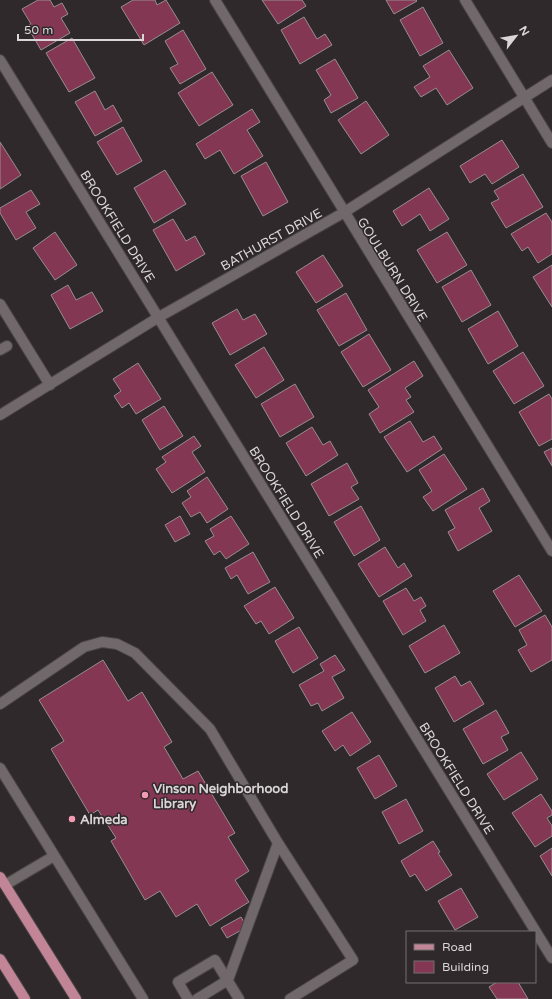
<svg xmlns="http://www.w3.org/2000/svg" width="552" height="999" font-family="'Varela Round',sans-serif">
<rect width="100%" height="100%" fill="#2f292b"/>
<path fill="#843752" stroke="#968e90" d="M38,0h12l4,7 8,-4 6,11 -7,4 9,15 -29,17 -14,-24 4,-2 -9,-15z
M133,0h22l2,5 9,-5 14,23 -36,22 -23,-38z
M262,0h40l4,6 -28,18z
M386,0h30l1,1 -23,13z
M423,7l20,36 -23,13 -20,-36z
M304,17l13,22 8,-5 7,11 -32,19 -19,-34z
M183,30l23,39 -26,15 -10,-16 8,-4 -13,-23z
M72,38l23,40 -26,14 -23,-39z
M449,50l24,38 -26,17 -11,-17 -15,9 -7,-10 16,-10 -7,-11z
M335,59l23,39 -27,15 -7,-13 7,-5 -15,-25z
M212,72l21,33 -34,21 -21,-33z
M95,91l10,19 8,-5 9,16 -27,15 -20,-34z
M366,101l23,34 -28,19 -23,-34z
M252,109l8,13 -13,8 16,26 -29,18 -14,-24 -15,9 -9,-15z
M123,127l19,34 -25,14 -20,-33z
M502,140l17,27 -27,17 -7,-10 -15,9 -10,-17z
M0,142l21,33 -21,14z
M266,162l22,40 -25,14 -22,-40z
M165,170l21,34 -32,19 -20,-35z
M523,174l20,33 -37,21 -15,-25 8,-4 -5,-8z
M429,188l20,31 -19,12 -10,-17 -18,12 -9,-15z
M31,190l9,14 -14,8 10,16 -20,12 -16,-27v-5z
M546,213l6,9v32l-14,9 -10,-16 -6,4 -11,-17z
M173,219l13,22 9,-5 10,18 -29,17 -23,-41z
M55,232l22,33 -22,15 -22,-32z
M447,232l20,33 -30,18 -20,-33z
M323,255l20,31 -27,17 -20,-31z
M552,265v42l-19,-30z
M471,270l20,35 -29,17 -20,-35z
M68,285l8,15 16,-8 11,19 -33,18 -19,-34z
M346,293l21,37 -28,16 -22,-36z
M237,309l6,11 12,-6 12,20 -37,21 -18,-32z
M498,311l20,35 -30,18 -20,-35z
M369,334l22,36 -28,17 -22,-35z
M264,347l20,33 -28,18 -21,-33z
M523,352l21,34 -30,18 -21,-33z
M414,361l9,15 -18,12 6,9 -5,3 8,12 -34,21 -11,-19 10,-7 -11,-17z
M138,363l23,36 -25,15 -7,-11 -7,5 -8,-12 7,-5 -8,-12z
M295,384l19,33 -34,20 -19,-33z
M549,394l3,5v40l-13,7 -20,-34z
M164,406l19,30 -23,14 -18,-30z
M410,421l13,21 11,-6 8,13 -35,23 -23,-35z
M312,427l11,18 7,-4 8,14 -32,21 -20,-33z
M194,436l7,10 -9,6 13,20 -33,21 -16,-24 10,-7 -4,-5z
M552,448v18l-8,-14z
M444,454l23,35 -34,22 -10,-14 9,-6 -13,-21z
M347,463l11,20 -7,4 8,12 -30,17 -18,-32z
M207,477l21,32 -21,14 -7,-11 -9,5 -9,-14 9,-6 -4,-6z
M483,488l7,13 -11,7 13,23 -34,20 -10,-19 7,-4 -10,-18z
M361,506l19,34 -26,16 -20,-34z
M180,516l10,18 -15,8 -10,-17z
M231,516l18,28 -23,15 -6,-8 -6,4 -9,-14 9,-5 -4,-7z
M385,547l13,21 6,-5 8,13 -33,21 -21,-33z
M253,552l17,30 -22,12 -11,-19 -6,4 -6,-11z
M519,575l23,36 -27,16 -22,-36z
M275,587l19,31 -25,16 -8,-13 -5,3 -12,-18z
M406,588l8,13 7,-4 5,9 -6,4 6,11 -23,14 -20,-34z
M545,615l7,12v33l-21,12 -13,-22 9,-5 -8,-15z
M444,625l16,28 -35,20 -16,-27z
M299,627l19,31 -25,15 -18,-32z
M335,655l10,15 -13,7 12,21 -22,13 -4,-8 -7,3 -12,-21 25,-14 -4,-7z
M103,660l25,41 14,-9 30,50 -8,5 19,32 15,-8 37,62 -7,4 21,34 -14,9 14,22 -39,24 -13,-22 -21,13 -16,-26 -15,9 -34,-59 5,-3 -18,-28 -8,5 -39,-66 13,-8 -25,-41z
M455,676l6,10 9,-5 14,23 -30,18 -19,-34z
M496,710l13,23 -8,4 7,13 -25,14 -20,-35z
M352,712l19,30 -21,14 -7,-11 -8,6 -13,-20z
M521,752l17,27 -34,21 -17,-26z
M379,755l18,31 -22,13 -18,-31z
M541,794l11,17v4l-5,3 5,8v10l-17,11 -23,-34z
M406,799l17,32 -24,13 -17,-32z
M433,841l7,11 -2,1 14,22 -26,16 -11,-17 -5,3 -9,-16z
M552,848v28l-12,-20z
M461,888l17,29 -23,13 -17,-29z
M241,917l6,10 -20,11 -6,-10z
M497,982h21l10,17h-31l-8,-12z"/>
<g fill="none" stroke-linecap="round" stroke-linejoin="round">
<g stroke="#4a4546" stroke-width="12">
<path id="minor" d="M215,0l337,551
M465,0l87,143
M0,60l552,898
M0,304l50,81
M0,350l7,-4
M0,415l159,-98 184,-104 209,-133
M0,704l84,-57 18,-5 15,2 18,9 75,76 68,114 75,117 -63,39
M0,768l143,231
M5,885l49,-29
M188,999l-10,-17 37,-22 24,39
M197,999l31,-19 50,-137"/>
</g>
<g stroke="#4a4546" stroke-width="12">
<path id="major" d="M0,877l76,122
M0,959l25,40"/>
</g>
<use href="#minor" stroke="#70686a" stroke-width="10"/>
<use href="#major" stroke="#c28598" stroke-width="10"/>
</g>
<g fill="#f19ab3" stroke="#2f292b" stroke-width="1.5">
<circle cx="145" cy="795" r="4"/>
<circle cx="72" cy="819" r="4"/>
</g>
<g text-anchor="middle" stroke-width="3" stroke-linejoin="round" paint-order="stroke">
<g font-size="13" fill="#dad5d7" stroke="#2f292b">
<text transform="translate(118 226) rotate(58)" y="5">BROOKFIELD DRIVE</text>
<text transform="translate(271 239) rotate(-29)" y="5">BATHURST DRIVE</text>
<text transform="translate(393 269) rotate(58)" y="5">GOULBURN DRIVE</text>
<text transform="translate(287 502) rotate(58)" y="5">BROOKFIELD DRIVE</text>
<text transform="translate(457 778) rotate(58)" y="5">BROOKFIELD DRIVE</text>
</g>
<g font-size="13" font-weight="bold" fill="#dad5d7" stroke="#2f292b" text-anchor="start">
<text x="153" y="793">Vinson Neighborhood<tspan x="153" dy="15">Library</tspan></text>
<text x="80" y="824">Almeda</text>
</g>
</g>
<rect x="406" y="931" width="130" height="52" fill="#2f292b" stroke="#736e70"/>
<rect x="414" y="944" width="20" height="6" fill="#c28598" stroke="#736e70"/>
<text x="442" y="951" font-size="12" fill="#dad5d7">Road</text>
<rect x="414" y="961" width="20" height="12" fill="#843752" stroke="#736e70"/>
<text x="442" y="971" font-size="12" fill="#dad5d7">Building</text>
<g transform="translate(516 36) rotate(59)" stroke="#2f292b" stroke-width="3" paint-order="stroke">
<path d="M0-3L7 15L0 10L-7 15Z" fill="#dad5d7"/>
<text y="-6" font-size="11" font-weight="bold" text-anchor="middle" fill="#dad5d7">N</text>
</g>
<path d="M18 34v6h125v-6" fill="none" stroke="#dad5d7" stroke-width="2"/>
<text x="24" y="34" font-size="12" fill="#dad5d7" stroke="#2f292b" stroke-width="3" paint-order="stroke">50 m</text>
</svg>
